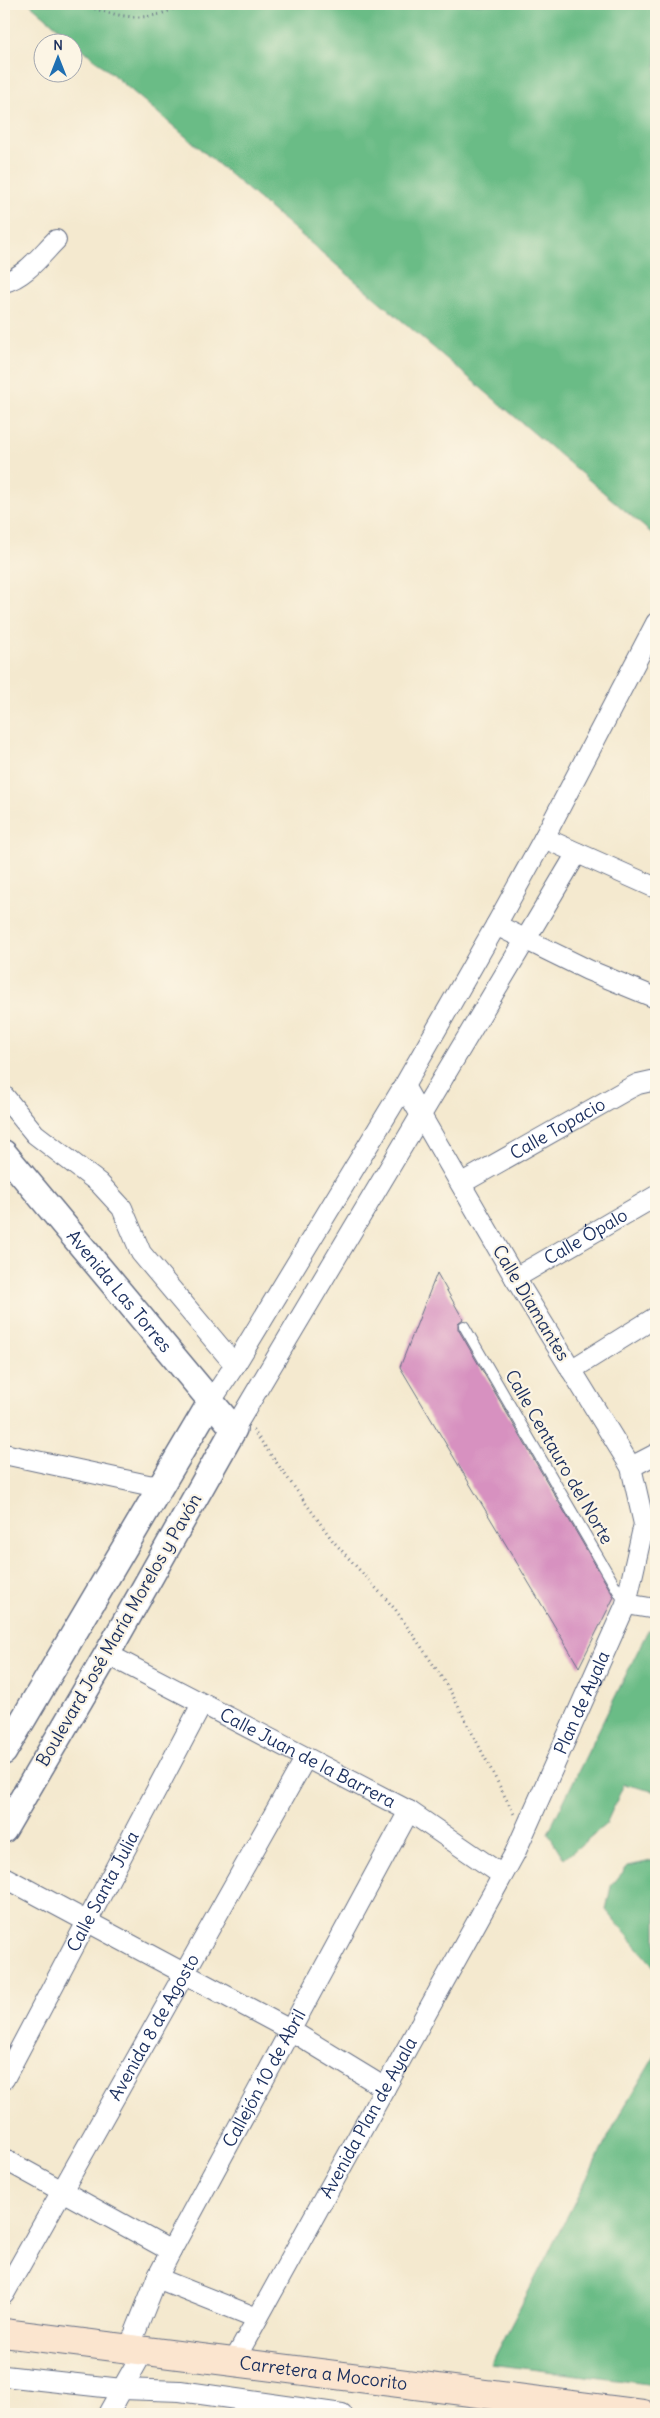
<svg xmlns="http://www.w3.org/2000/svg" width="660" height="2418" font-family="Delius,sans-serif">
<rect width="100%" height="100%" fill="#fcf5e5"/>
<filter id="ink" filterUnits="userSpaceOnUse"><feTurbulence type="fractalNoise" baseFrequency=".02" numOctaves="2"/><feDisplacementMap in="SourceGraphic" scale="10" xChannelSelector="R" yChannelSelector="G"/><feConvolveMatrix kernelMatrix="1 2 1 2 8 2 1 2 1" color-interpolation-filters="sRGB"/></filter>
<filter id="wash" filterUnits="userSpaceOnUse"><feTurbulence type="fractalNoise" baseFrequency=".0096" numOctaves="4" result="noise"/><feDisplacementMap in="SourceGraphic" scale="20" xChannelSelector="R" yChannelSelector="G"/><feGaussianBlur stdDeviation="1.12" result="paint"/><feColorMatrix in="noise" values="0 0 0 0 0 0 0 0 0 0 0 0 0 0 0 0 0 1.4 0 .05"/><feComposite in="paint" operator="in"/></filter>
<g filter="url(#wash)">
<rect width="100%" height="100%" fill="#f4e9cf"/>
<path fill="#6abc86" stroke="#427672" d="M30,4h626v533z
M648,1630l8,1v161l-32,-8 -18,40 -42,35 -16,-26z
M656,1860v109l-50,-59 5,-24 17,-20z
M656,2054v331l-165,-21 129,-250z"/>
<g id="blocks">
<path fill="#d791c0" d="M437,1273l26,46 -5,4v6l156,268 -35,70 -179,-300z"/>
</g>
</g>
<g filter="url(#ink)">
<use href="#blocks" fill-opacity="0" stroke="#677086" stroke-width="1"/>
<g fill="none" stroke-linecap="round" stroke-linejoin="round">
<g stroke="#677086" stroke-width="12">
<path id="service" d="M464,1326l161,277"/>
</g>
<g stroke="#677086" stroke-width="22">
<g id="minor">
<path d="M4,282c21,-5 37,-27 52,-42"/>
<path d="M544,838l112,50"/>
<path d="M496,925l92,45 68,28"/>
<path d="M4,1096l31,38 64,49 23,25 19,45 94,112"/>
<path id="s1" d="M462,1183l166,-94 10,-5 18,-4"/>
<path id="s2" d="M515,1278l141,-82"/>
<path d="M571,1370l85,-53"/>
<path d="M211,1401l24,-36 169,-279 92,-161 48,-87 112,-215"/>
<path d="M234,1429l343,-576"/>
<path d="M4,1454l144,31 13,1"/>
<path d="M631,1467l25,-13"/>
<path d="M626,1604l30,5"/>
<path id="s3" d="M107,1654l302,157 93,64"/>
<path d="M4,1877l286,153 95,58"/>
<path id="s4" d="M4,2079l198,-375"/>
<path d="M4,2159l167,92"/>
<path d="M157,2278l100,40"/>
<path id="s5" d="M4,2294l301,-535"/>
<path id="s6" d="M129,2348l28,-70 14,-27 238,-440"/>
<path id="s7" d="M234,2361l281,-508 111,-249 18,-80 -13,-57 -116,-189 -111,-192"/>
<path d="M4,2376l118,13 58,2 162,23"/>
<path d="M108,2414l36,-64"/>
<path d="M506,2414l4,-18"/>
</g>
</g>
<g stroke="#677086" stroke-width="28">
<g id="tertiary">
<path id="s8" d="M4,1153l230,276 -127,225 -103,176"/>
<path d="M4,1752l207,-351"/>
</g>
</g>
<g stroke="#677086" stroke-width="30">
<g id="secondary">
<path id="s9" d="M4,2333l639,81"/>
</g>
</g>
<path stroke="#677086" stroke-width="3" stroke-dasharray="1 4" stroke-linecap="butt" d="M80,4c37,12 66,22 102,0
M253,1430l80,111 62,68 36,52 21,33 62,120"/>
<use href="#service" stroke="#fff" stroke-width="10"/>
<use href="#minor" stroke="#fff" stroke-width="20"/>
<use href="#tertiary" stroke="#fff" stroke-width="25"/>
<use href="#secondary" stroke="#fbe5cf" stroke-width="28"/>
</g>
</g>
<g text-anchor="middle" stroke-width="4.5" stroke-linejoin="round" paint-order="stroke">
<g font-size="18" fill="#1b2f5e" stroke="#fcf5e5">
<text dy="6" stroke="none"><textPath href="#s1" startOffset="110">Calle Topacio</textPath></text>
<text dy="6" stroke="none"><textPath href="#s2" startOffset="82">Calle Ópalo</textPath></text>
<text dy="6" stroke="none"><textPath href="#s8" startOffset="180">Avenida Las Torres</textPath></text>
<text transform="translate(531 1303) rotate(59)" y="6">Calle Diamantes</text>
<text transform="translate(559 1457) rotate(60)" y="6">Calle Centauro del Norte</text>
<text transform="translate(119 1630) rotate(-60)" y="6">Boulevard José María Morelos y Pavón</text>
<text dy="6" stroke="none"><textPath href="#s7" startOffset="745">Plan de Ayala</textPath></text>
<text dy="6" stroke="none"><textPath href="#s3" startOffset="226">Calle Juan de la Barrera</textPath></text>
<text dy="6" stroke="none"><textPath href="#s4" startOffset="212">Calle Santa Julia</textPath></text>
<text dy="6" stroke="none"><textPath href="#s5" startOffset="306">Avenida 8 de Agosto</textPath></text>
<text dy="6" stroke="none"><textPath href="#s6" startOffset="302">Callejón 10 de Abril</textPath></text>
<text dy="6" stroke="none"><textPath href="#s7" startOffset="278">Avenida Plan de Ayala</textPath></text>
<text dy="6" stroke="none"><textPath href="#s9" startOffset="322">Carretera a Mocorito</textPath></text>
</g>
</g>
<rect width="660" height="2418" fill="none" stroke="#fcf5e5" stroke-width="20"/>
<g transform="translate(58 58)"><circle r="24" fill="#fcf5e5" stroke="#a2a6af"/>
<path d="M0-4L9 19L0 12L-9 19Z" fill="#1f6fb2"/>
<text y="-8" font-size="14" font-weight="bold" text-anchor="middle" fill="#1b2f5e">N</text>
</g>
</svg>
